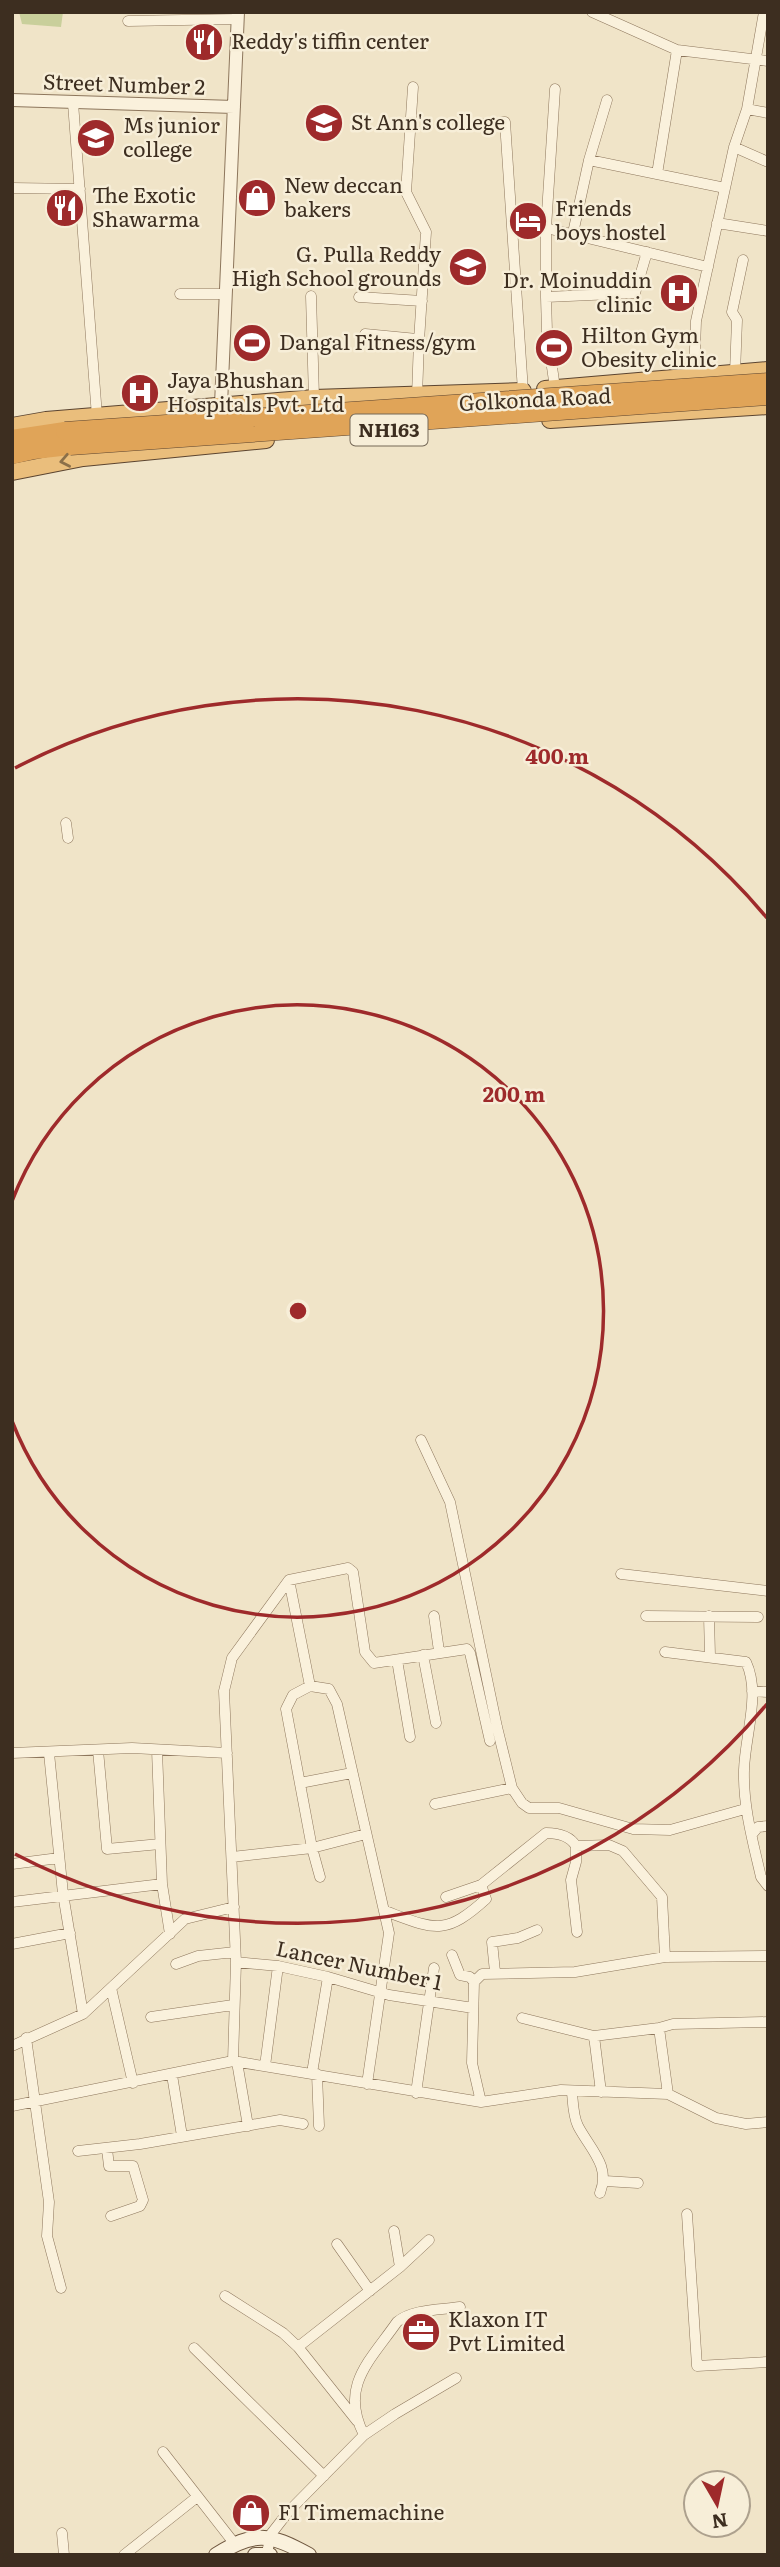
<svg xmlns="http://www.w3.org/2000/svg" width="780" height="2567" font-family="Literata,serif">
<rect width="100%" height="100%" fill="#f0e4c8"/>
<path fill="#c9cf9b" d="M19,12h44l-2,15 -39,-3z"/>
<g fill="none" stroke-linecap="round" stroke-linejoin="round">
<g stroke="#8d765c" stroke-width="11">
<path id="minor" d="M592,12l85,38 91,11
M128,21l110,-2
M413,87l-7,105 20,40 -7,109
M73,103l24,313
M747,109l21,4
M483,124l22,-2 18,269
M734,147l34,15
M589,160l136,28
M657,174l20,-124
M12,188l68,1
M717,223l51,8
M546,228l162,39
M573,233l16,-73 18,-60
M180,294h46
M311,296l3,102
M359,297l63,4
M546,297l89,-4 12,-41
M365,334l52,5 2,2 -2,55
M735,373l2,-53 -5,-8 11,-52
M694,376l2,-55 38,-174 13,-38 17,-97
M555,388l-8,-56 -1,-35v-69l9,-139
M66,823l2,15
M421,1440l29,62 47,225 15,61 10,15 7,5h30l74,21 37,1 75,-21
M621,1574l147,17
M289,1580l21,106
M434,1616l5,35
M646,1616l112,1
M709,1616l1,40
M665,1652l81,10c15,32 -1,73 -2,108 -1,37 9,72 17,107l7,9
M423,1655l13,68
M397,1660l13,77
M752,1691l16,1
M98,1750l9,99 53,-5
M157,1750l5,134 8,50
M12,1753l120,-5 95,5
M49,1753l14,141 20,120
M300,1783l52,-10
M435,1804l77,-16
M753,1833l5,-6 10,-1
M576,1846v16l-5,18 6,52
M232,1857l80,-9 54,-14
M12,1864l47,-6
M320,1877l-8,-29 -26,-139 7,-14 17,-9 19,3 8,15 52,229 -22,151
M446,1897l35,-12 65,-52c11,0 24,3 30,13l33,-1 14,6 39,46 3,60
M12,1902l150,-18
M385,1911c49,18 59,26 101,-12l-5,-14
M12,1944l58,-11
M452,1955l8,20 10,2 4,5
M236,1962l42,4 50,11 61,18 84,13
M176,1964l22,-8 37,-4
M495,1972l-3,-30 26,-4 19,-8
M111,1988l22,95
M151,2017l82,-12
M522,2018l72,18 65,-8 14,-4 95,-2
M659,2028l9,66
M594,2036l7,56
M26,2038l23,164 -2,34 14,52
M12,2046l71,-32 102,-95 49,-12
M233,2061l3,-99 -12,-271 8,-33 57,-78 59,-12 5,4 12,80 9,11 93,-14 3,4 20,88
M237,2062l11,64
M265,2066l13,-100
M312,2073l16,-96
M317,2074l2,52
M172,2075l10,61
M572,2092c1,11 1,24 6,34 12,23 33,40 22,67
M416,2093l18,-125
M481,2102l-9,-39 2,-81 8,-8 93,-2 90,-15 103,-1
M12,2106l221,-45 248,41 80,-12 107,4 48,24 30,6 22,-2
M107,2149l2,17h24l10,34 -3,6 -29,10
M78,2151l62,-7 140,-24 23,4
M605,2181l33,2
M687,2214l10,152 71,-4
M394,2231l6,36
M337,2244l33,47
M225,2296l58,37 15,14 59,74
M298,2347l102,-80 29,-27
M194,2348l130,128
M364,2435l31,-21 61,-36
M163,2452l71,91
M62,2533l2,22
M267,2553l4,-19 18,-23 75,-76c-25,-49 6,-74 33,-113 15,-13 43,-12 63,-15
M124,2555l73,-58"/>
</g>
<g stroke="#8d765c" stroke-width="14">
<path id="tertiary" d="M12,100l222,7
M221,405l17,-393"/>
</g>
<g stroke="#6f573f" stroke-width="16">
<path id="secondary" d="M216,2555c38,-24 53,-22 93,0
M255,2555h15"/>
</g>
<g stroke="#5b4430" stroke-width="18">
<path id="trunk" d="M545,389l223,-19
M550,420l218,-14
M12,426l34,-6 268,-22 209,-7
M12,472l71,-14 183,-18"/>
</g>
<g stroke="#5b4430" stroke-width="19">
<path id="motorway" d="M12,439l53,-8
M12,455l22,-5 36,-4"/>
</g>
<use href="#minor" stroke="#faf1dc" stroke-width="10"/>
<use href="#tertiary" stroke="#faf1dc" stroke-width="12"/>
<use href="#secondary" stroke="#faf1dc" stroke-width="14"/>
<use href="#trunk" stroke="#eabe7c" stroke-width="16"/>
<use href="#motorway" stroke="#e0a458" stroke-width="18"/>
<g stroke="#5b4430" stroke-width="19" stroke-linecap="butt">
<path id="motorway-bridge" d="M65,431l703,-49
M70,446l698,-50"/>
</g>
<use href="#motorway-bridge" stroke="#e0a458" stroke-width="18"/>
</g>
<defs><path id="oneway-chevron" d="M-2-3.5L2.5 0L-2 3.5" fill="none" stroke-width="1.6" stroke-linecap="round" stroke-linejoin="round" transform="scale(1.75)"/></defs>
<use stroke="#8b6f49" href="#oneway-chevron" transform="translate(65 461) rotate(169)"/>
<g fill="none" stroke="#9e2a2b" stroke-width="3.5">
<path d="M12 1201A306 306 0 1 1 12 1421"/>
<path d="M767 1704A612 612 0 0 1 15 1854M15 768A612 612 0 0 1 767 918"/>
</g>
<defs>
<g id="restaurant-disc" transform="scale(2.0125)"><circle r="9.5" fill="#9e2a2b" stroke="#f7eed8"/><path d="M-5-6h1v4h1v-4h1v4h1v-4h1v5L-1.5 .5V6h-2V.5L-5-1ZM5-6V6H3V1.5H1.5Q1.5-4 5-6Z" fill="#fff"/></g>
<g id="university-disc" transform="scale(2.0125)"><circle r="9.5" fill="#9e2a2b" stroke="#f7eed8"/><path d="M0-5L7-2L0 1L-7-2ZM-4 1L0 2.5L4 1V4Q0 6-4 4Z" fill="#fff"/></g>
<g id="shop-disc" transform="scale(2.0125)"><circle r="9.5" fill="#9e2a2b" stroke="#f7eed8"/><path d="M-5-2.5h2.3a2.7 3.5 0 0 1 5.4 0H5L5.5 6h-11ZM-1.5-2.5h3a1.5 2.3 0 0 0-3 0Z" fill="#fff"/></g>
<g id="hotel-disc" transform="scale(2.0125)"><circle r="9.5" fill="#9e2a2b" stroke="#f7eed8"/><path d="M-6-4.5h1.5V1H6V5H4.5V3h-9V5H-6ZM-4 0a1.8 1.8 0 1 1 3.6 0ZM.5 0V-2.5h3Q6-2.5 6 0Z" fill="#fff"/></g>
<g id="school-disc" transform="scale(2.0125)"><circle r="9.5" fill="#9e2a2b" stroke="#f7eed8"/><path d="M0-5L7-2L0 1L-7-2ZM-4 1L0 2.5L4 1V4Q0 6-4 4Z" fill="#fff"/></g>
<g id="hospital-disc" transform="scale(2.0125)"><circle r="9.5" fill="#9e2a2b" stroke="#f7eed8"/><path d="M-5-5h3v3.5h4V-5h3V5h-3V1.5h-4V5h-3Z" fill="#fff"/></g>
<g id="stadium-disc" transform="scale(2.0125)"><circle r="9.5" fill="#9e2a2b" stroke="#f7eed8"/><path d="M0-5a6.5 5 0 1 0 0 10a6.5 5 0 1 0 0-10ZM-3.5-1.8h7v3.6h-7Z" fill="#fff"/></g>
<g id="office-disc" transform="scale(2.0125)"><circle r="9.5" fill="#9e2a2b" stroke="#f7eed8"/><path d="M-6-3h4V-5.5h4V-3h4V5H-6ZM-1-4.5V-3h2v-1.5ZM-6 0V1H6V0Z" fill="#fff"/></g>
</defs>
<g fill-rule="evenodd">
<use href="#restaurant-disc" x="204" y="42"/>
<use href="#university-disc" x="324" y="123"/>
<use href="#university-disc" x="96" y="138"/>
<use href="#shop-disc" x="257" y="198"/>
<use href="#restaurant-disc" x="65" y="208"/>
<use href="#hotel-disc" x="528" y="221"/>
<use href="#school-disc" x="468" y="267"/>
<use href="#hospital-disc" x="679" y="293"/>
<use href="#stadium-disc" x="252" y="343"/>
<use href="#stadium-disc" x="554" y="348"/>
<use href="#hospital-disc" x="140" y="393"/>
<use href="#office-disc" x="421" y="2332"/>
<use href="#shop-disc" x="251" y="2513"/>
</g>
<g text-anchor="middle" stroke-width="5" stroke-linejoin="round" paint-order="stroke">
<rect fill="#f7eed8" stroke="#756857" stroke-width="2" x="350.5" y="414.5" width="77" height="31" rx="5"/>
<g font-size="19" font-weight="bold" fill="#3d2e20">
<text x="389" y="437">NH163</text>
</g>
<g font-size="21" fill="#3d2e20" stroke="#f7eed8" text-anchor="start">
<text x="231" y="49">Reddy's tiffin center</text>
<text x="351" y="130">St Ann's college</text>
<text x="123" y="133">Ms junior<tspan x="123" dy="24">college</tspan></text>
<text x="284" y="193">New deccan<tspan x="284" dy="24">bakers</tspan></text>
<text x="92" y="203">The Exotic<tspan x="92" dy="24">Shawarma</tspan></text>
<text x="555" y="216">Friends<tspan x="555" dy="24">boys hostel</tspan></text>
<text x="441" y="262" text-anchor="end">G. Pulla Reddy<tspan x="441" dy="24">High School grounds</tspan></text>
<text x="652" y="288" text-anchor="end">Dr. Moinuddin<tspan x="652" dy="24">clinic</tspan></text>
<text x="581" y="343">Hilton Gym<tspan x="581" dy="24">Obesity clinic</tspan></text>
<text x="279" y="350">Dangal Fitness/gym</text>
<text x="167" y="388">Jaya Bhushan<tspan x="167" dy="24">Hospitals Pvt. Ltd</tspan></text>
<text x="448" y="2327">Klaxon IT<tspan x="448" dy="24">Pvt Limited</tspan></text>
<text x="278" y="2520">F1 Timemachine</text>
</g>
<g font-size="21" fill="#3d2e20" stroke="#f7eed8">
<text transform="translate(124 85) rotate(2)" y="7">Street Number 2</text>
<text transform="translate(535 400) rotate(-3)" y="7">Golkonda Road</text>
<text transform="translate(359 1966) rotate(12)" y="7">Lancer Number 1</text>
</g>
</g>
<circle cx="298" cy="1311" r="10" fill="#9e2a2b" stroke="#f7eed8" stroke-width="3.5"/>
<g font-size="21" text-anchor="middle" font-weight="bold" fill="#9e2a2b" stroke="#f7eed8" stroke-width="5" stroke-linejoin="round" paint-order="stroke">
<text x="557" y="764">400 m</text>
<text x="514" y="1102">200 m</text>
</g>
<rect width="780" height="2567" fill="none" stroke="#3d2e20" stroke-width="28"/>
<g transform="translate(717 2504) rotate(171)"><circle r="33" fill="#f7eed8" stroke="#ada18e" stroke-width="2"/>
<path d="M0-5L12 26L0 18L-12 26Z" fill="#9e2a2b"/>
<text y="-10" font-size="19" font-weight="bold" text-anchor="middle" fill="#3d2e20">N</text>
</g>
</svg>
